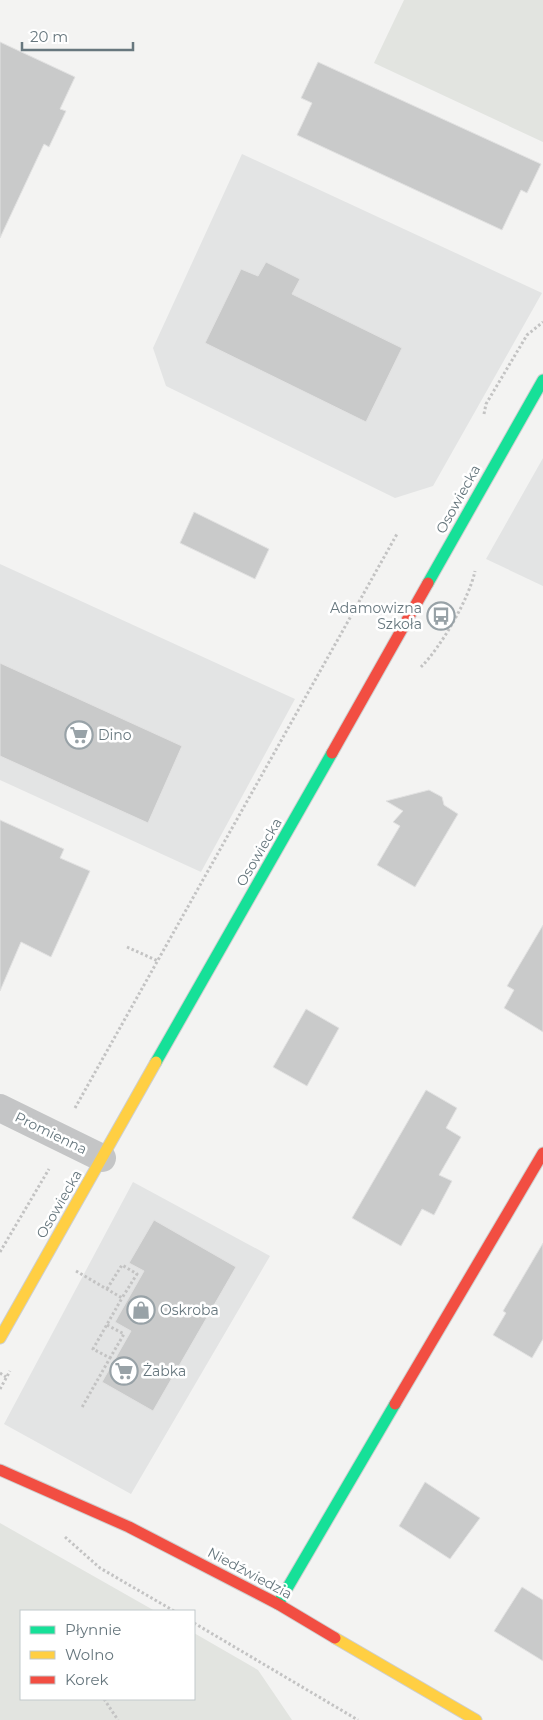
<svg xmlns="http://www.w3.org/2000/svg" width="543" height="1720" font-family="Montserrat,sans-serif">
<rect width="100%" height="100%" fill="#f3f3f2"/>
<path fill="#e3e4e4" d="M242,154l300,139 -109,193 -38,12 -229,-112 -13,-38z
M543,458v128l-57,-27z
M0,564l295,135 -94,173 -201,-92z
M133,1182l137,74 -139,238 -127,-70z"/>
<path fill="#e2e4e0" d="M404,0h139v142l-169,-79z
M0,1523l155,88h-134v88h173v-66l64,37 34,50h-292z"/>
<path fill="#c9caca" stroke="#e2e2e2" d="M0,42l75,35 -15,32 6,2 -17,36 -5,-3 -44,94z
M318,62l223,102 -14,29 -6,-3 -19,40 -205,-95 15,-32 -11,-5z
M266,262l34,17 -8,15 110,54 -36,74 -161,-79 36,-74 17,7z
M194,512l75,37 -14,30 -75,-36z
M0,663l182,83 -34,77 -148,-67z
M429,790l13,7 2,8 14,9 -43,73 -38,-22 23,-39 -7,-4 10,-11 -17,-10z
M0,820l64,29 -4,9 30,13 -39,86 -30,-15 -21,49z
M543,925v107l-39,-24 10,-18 -7,-4z
M306,1009l33,19 -32,58 -34,-19z
M426,1090l31,18 -11,20 15,9 -22,38 13,6 -18,34 -12,-6 -21,37 -49,-28z
M154,1220l82,47 -83,144 -51,-29 29,-51 -16,-9 29,-51 -15,-8z
M543,1243v96l-11,19 -39,-23 13,-22 -3,-2z
M425,1482l55,36 -30,41 -51,-33z
M522,1587l21,13v61l-49,-30z"/>
<g fill="none" stroke-linecap="round" stroke-linejoin="round">
<g stroke="#cecfcf" stroke-width="13">
<path id="fast" d="M428,583l115,-203
M156,1062l176,-309
M278,1604l117,-200"/>
</g>
<g stroke="#cecfcf" stroke-width="13">
<path id="slow" d="M0,1338l156,-276
M335,1638l141,82"/>
</g>
<g stroke="#cecfcf" stroke-width="13">
<path id="jam" d="M332,753l96,-170
M395,1404l148,-251
M0,1470l129,57 149,77 57,34"/>
</g>
<path stroke="#c3c3c3" stroke-width="3" stroke-dasharray="2.5 2.5" stroke-linecap="butt" d="M484,414l2,-10 41,-69 16,-13
M421,667c20,-20 48,-68 54,-96
M127,947l31,14
M75,1108l322,-574
M0,1252l49,-83
M76,1271l46,27 -29,51 17,9 -29,51
M107,1289l15,-24 15,9 -15,24
M107,1325l17,9 -14,24
M0,1373l6,4
M0,1389l10,-18
M65,1537l35,31 74,43
M194,1623l164,97
M104,1699l14,21"/>
<path stroke="#c4c5c6" stroke-width="28" d="M0,1108l102,50"/>
<use href="#fast" stroke="#16e098" stroke-width="11"/>
<use href="#slow" stroke="#ffcf43" stroke-width="11"/>
<use href="#jam" stroke="#f24e42" stroke-width="11"/>
</g>
<defs>
<g id="bus-ring" transform="scale(1.4375)"><circle r="9.5" fill="#fff" stroke="#98a2a7" stroke-width="1.5"/><path d="M-5-6H5V4H4V6H2V4H-2V6H-4V4H-5ZM-3.5-4V0h7V-4ZM-3.5 1.2v1.5H-2V1.2ZM2 1.2v1.5H3.5V1.2Z" fill="#98a2a7"/></g>
<g id="supermarket-ring" transform="scale(1.4375)"><circle r="9.5" fill="#fff" stroke="#98a2a7" stroke-width="1.5"/><path d="M-6-5.5h2.5l.6 2H6L4.5 2H-2.5L-4.4-4H-6ZM-1.5 3.2a1.3 1.3 0 1 0 .1 0ZM3 3.2a1.3 1.3 0 1 0 .1 0Z" fill="#98a2a7"/></g>
<g id="shop-ring" transform="scale(1.4375)"><circle r="9.5" fill="#fff" stroke="#98a2a7" stroke-width="1.5"/><path d="M-5-2.5h2.3a2.7 3.5 0 0 1 5.4 0H5L5.5 6h-11ZM-1.5-2.5h3a1.5 2.3 0 0 0-3 0Z" fill="#98a2a7"/></g>
</defs>
<g fill-rule="evenodd">
<use href="#bus-ring" x="441" y="616"/>
<use href="#supermarket-ring" x="79" y="735"/>
<use href="#shop-ring" x="141" y="1310"/>
<use href="#supermarket-ring" x="124" y="1371"/>
</g>
<g text-anchor="middle" stroke-width="5" stroke-linejoin="round" paint-order="stroke">
<g font-size="14" fill="#67777e" stroke="#fff">
<text transform="translate(458 499) rotate(-61)" y="5">Osowiecka</text>
<text transform="translate(259 852) rotate(-60)" y="5">Osowiecka</text>
<text transform="translate(51 1133) rotate(26)" y="5">Promienna</text>
<text transform="translate(59 1204) rotate(-60)" y="5">Osowiecka</text>
<text transform="translate(250 1573) rotate(28)" y="5">Niedźwiedzia</text>
</g>
<g font-size="14" fill="#67777e" stroke="#fff" text-anchor="start">
<text x="422" y="613" text-anchor="end">Adamowizna<tspan x="422" dy="16">Szkoła</tspan></text>
<text x="98" y="740">Dino</text>
<text x="160" y="1315">Oskroba</text>
<text x="143" y="1376">Żabka</text>
</g>
</g>
<rect x="20" y="1610" width="175" height="90" fill="#ffffff" stroke="#c2c9cb"/>
<rect x="30" y="1626" width="25" height="8" fill="#16e098" stroke="#c2c9cb"/>
<text x="65" y="1635" font-size="15" fill="#67777e">Płynnie</text>
<rect x="30" y="1651" width="25" height="8" fill="#ffcf43" stroke="#c2c9cb"/>
<text x="65" y="1660" font-size="15" fill="#67777e">Wolno</text>
<rect x="30" y="1676" width="25" height="8" fill="#f24e42" stroke="#c2c9cb"/>
<text x="65" y="1685" font-size="15" fill="#67777e">Korek</text>
<path d="M22 42v8h111v-8" fill="none" stroke="#67777e" stroke-width="2.5"/>
<text x="30" y="42" font-size="15" fill="#67777e" stroke="#ffffff" stroke-width="4" paint-order="stroke">20 m</text>
</svg>
